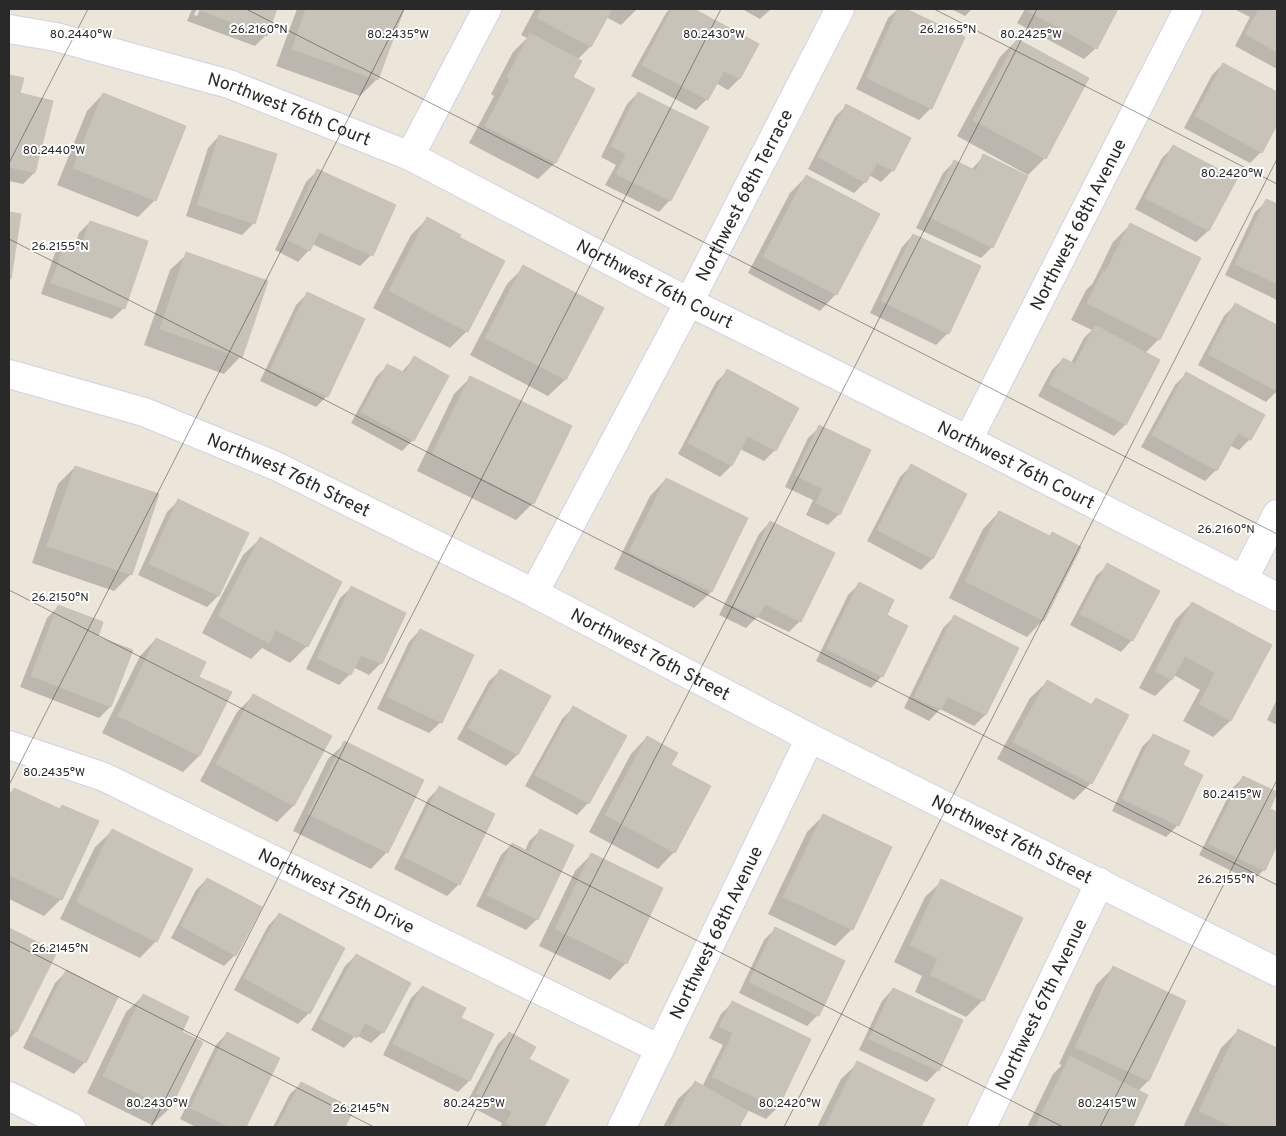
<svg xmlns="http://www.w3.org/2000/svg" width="1286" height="1136" font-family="Overpass,sans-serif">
<rect width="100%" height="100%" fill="#ece5da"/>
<path fill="#0003" d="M192,9h5l-3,6 3,1 3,-7h76l-10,26 -11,11 -68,-25z
M297,9h105l-25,70 -17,17 -84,-30z
M535,9h102l-16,16 -15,-8 -16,30 -13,13 -6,18 22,11 -38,74 -17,16 -69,-36 25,-47 -3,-2 22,-42 14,-14 -6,-3z
M670,9h21l66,35 -18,35 -11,11 -12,-7 -9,16 -11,11 -65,-34 35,-63z
M742,9h29l-11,10z
M898,9h5l61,28 -33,71 -12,12 -63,-31 32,-71z
M951,9h21l-7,7z
M1025,9h92l-21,39 -12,11 -67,-36z
M1237,9h40v60l-42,-23 15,-29 -14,-7z
M1017,40l28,118 -17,17 -71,-39 43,-79z
M1223,64l54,29v29l-16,30 -11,11 -66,-35 28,-53z
M9,76l14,3 -4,15 15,79 -11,11 -14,-3z
M638,93l32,107 -11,12 -54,-27 11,-20 -15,-8 26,-53z
M103,94l52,106 -17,17 -81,-32 30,-74z
M846,106l64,33 -17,31 -12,12 -12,-7 -4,7 -11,11 -46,-24 27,-52z
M219,136l35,87 -12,12 -56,-19 22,-68z
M1173,147l62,33 -27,51 -12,11 -61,-33 27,-51z
M984,156l8,91 -11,11 -65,-30 27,-55 11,-11 17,8z
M317,171l54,84 -11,11 -48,-22 -3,6 -11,12 -23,-12 31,-68z
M806,177l30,117 -16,17 -72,-38 42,-80z
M1267,201l10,5v94l-52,-25 30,-63z
M9,213l11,2 -11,64z
M427,219l40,112 -17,17 -77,-40 38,-73z
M90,222l34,86 -12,11 -71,-25 14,-41 11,-11 9,3 4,-12z
M1130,225l29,114 -14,14 -20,72 -11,11 -76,-40 14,-26 11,-11 8,4 13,-25 8,-8 -21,-10 15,-30 7,-7 20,-41z
M913,235l35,98 -12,12 -66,-32 32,-66z
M187,254l53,103 -16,17 -80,-29 26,-75z
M524,267l78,41 -37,72 -17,16 -78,-41 37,-71z
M307,294l20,102 -11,11 -56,-26 36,-76z
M1235,305l42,21v65l-11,11 -68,-37 26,-49z
M414,358l-1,82 -11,11 -51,-28 25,-46 11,-11 14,7z
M728,371l47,79 -11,11 -24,-12 -9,17 -11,11 -42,-23 38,-72z
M1186,374l64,65 -11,11 -10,-5 -13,25 -11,11 -64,-34 34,-62z
M471,377l62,126 -17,17 -99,-49 37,-77z
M820,427l19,87 -11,11 -22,-10 7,-15 -28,-13 23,-49z
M911,466l21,93 -11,11 -54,-29 33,-64z
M75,467l56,107 -17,17 -82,-28 26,-79z
M666,479l81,40 -36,73 -17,16 -80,-39 36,-73z
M178,501l40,95 -11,11 -69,-32 29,-63z
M999,512l50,25 3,-4 -9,87 -16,17 -78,-39 34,-69z
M770,522l30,99 -11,11 -32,-15 -11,11 -27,-13 40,-81z
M260,539l47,107 -17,17 -28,-15 -11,11 -49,-26 41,-78z
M1108,565l50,27 -26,48 -11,12 -51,-27 26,-49z
M859,584l26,31 -3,61 -11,12 -55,-27 32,-66z
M352,587l53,27 -24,49 -12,12 -16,-8 -3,7 -11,11 -33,-16 34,-71z
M1192,603l78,42 -40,76 -17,16 -30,-16 17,-31 -26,-15 -3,5 -16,16 -16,-8 36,-68z
M58,607l38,30 35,13 -21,57 -11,11 -79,-31 27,-69z
M954,617l31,98 -11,11 -34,-17 -11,12 -25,-13 39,-80z
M420,630l21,92 -12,11 -52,-24 32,-67z
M156,639l41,39 2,78 -16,16 -81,-39 38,-77z
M501,670l48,27 -32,58 -11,11 -49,-27 32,-58z
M1047,682l43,23 6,-6 32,17 -38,68 -16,16 -77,-41 33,-61z
M254,695l76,41 -37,70 -16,16 -77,-41 37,-69z
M1277,699v26l-10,-5z
M573,708l52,28 -37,67 -11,12 -52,-29 37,-67z
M1154,735l27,31 -3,59 -12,12 -54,-26 30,-64z
M647,737l22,29 5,86 -16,17 -69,-37 42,-78z
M345,743l42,109 -16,17 -78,-38 35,-72z
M1243,777l26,32 8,5v28l-13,28 -12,11 -53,-26 33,-66z
M439,788l20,96 -12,12 -53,-27 34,-70z
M14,789l45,21 2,89 -17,17 -35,-17v-105z
M823,816l68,32 -39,81 -17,17 -67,-32 39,-82z
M541,830l-4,89 -11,11 -50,-24 25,-51 11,-11 13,7 4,-10z
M112,831l44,110 -16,17 -80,-39 35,-72z
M591,855l35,108 -16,17 -71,-34 36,-75z
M207,879l28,76 -11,11 -53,-28 25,-48z
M942,881l80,38 -39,81 -17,17 -51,-25 7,-16 -28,-14 31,-65z
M279,914l30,99 -11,11 -64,-34 34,-64z
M775,929l43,86 -11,11 -68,-33 25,-53z
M9,930l46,23 -39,79 -7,7z
M356,955l27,77 -12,11 -15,-8 -12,13 -33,-18 34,-64z
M1113,968l35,113 -10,10 8,4 -15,32h-104l26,-53 9,-9 -3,-1 37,-79z
M66,972l19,90 -11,12 -51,-26 32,-65z
M422,987l37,32 10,62 -11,11 -75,-37 28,-57z
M893,989l45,81 -11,12 -68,-32 23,-49z
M143,996l37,36 21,11 -32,66 -17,16 -65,-32 39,-81z
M732,1003l77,37 -32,68 -11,11 -19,-9 -9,16 3,1h-78l15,-28 17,-16 7,4 21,-42 -14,-7 12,-24z
M1238,1031l39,19v77h-94l38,-79z
M227,1033l51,26 -33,68h-49l-16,-8 36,-74z
M509,1033l18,26 40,22 -25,46h-42l2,-4 -36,-19 32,-60z
M858,1063l75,37 -13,27h-103l24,-48z
M302,1083l51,27 -10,17h-70l17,-33z"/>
<path fill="#c7c3b9" stroke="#c8c2b4" d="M198,9h79l-10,27z
M306,9h98l-26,71 -86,-31z
M542,9h70l-21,38 -54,-29z
M672,9h22l65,35 -19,35 -16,-8 -16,29 -66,-35z
M898,9h8l59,28 -33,72 -66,-31z
M1029,9h89l-21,40 -69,-38z
M1259,9h18v43l-32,-18z
M530,33l52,28 -9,16 22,12 -39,74 -71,-37 25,-47 -3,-2z
M1017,39l72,39 -43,81 -73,-39z
M1223,63l54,29v33l-15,28 -67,-37z
M9,75l15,3 -4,15 33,8 -18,72 -26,-6z
M638,92l71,35 -38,74 -55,-27 10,-20 -15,-8z
M103,93l83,33 -30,75 -83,-33z
M846,104l65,34 -17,33 -17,-8 -11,20 -48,-26z
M219,135l58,19 -22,70 -58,-19z
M1173,145l64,34 -28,52 -64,-33z
M983,154l45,22 -35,72 -66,-32 27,-56 22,11z
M317,169l79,36 -23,51 -54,-24 -9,19 -24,-12z
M806,175l74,39 -43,81 -74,-38z
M1266,199l11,5v80l-42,-20z
M9,212l12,2 -10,65 -2,-1z
M427,217l34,18 -2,2 46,24 -37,71 -79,-41z
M90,221l58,20 -23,68 -74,-26 15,-42 15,5z
M1130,223l71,35 -41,82 -73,-37 16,-32 2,2z
M913,234l68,32 -32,68 -68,-33z
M186,252l82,29 -26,77 -82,-29z
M523,265l81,43 -38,72 -81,-42z
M307,292l58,27 -37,78 -58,-27z
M1235,303l42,22v66l-69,-37z
M1095,325l65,35 -34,65 -77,-41 14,-26 12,6z
M414,356l35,20 -35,65 -53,-29 26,-48 18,9z
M727,369l72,39 -23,43 -28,-15 -16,30 -44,-23z
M1186,372l79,43 -14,25 -13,-7 -21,38 -65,-36z
M470,376l102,50 -38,78 -102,-50z
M819,425l52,25 -31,65 -24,-12 7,-14 -28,-14z
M911,464l56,30 -34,65 -56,-29z
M75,466l84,28 -27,81 -85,-29z
M666,478l82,40 -36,74 -83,-40z
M178,499l71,34 -30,63 -70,-32z
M999,511l51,25 2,-4 29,15 -37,74 -79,-40z
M770,521l65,32 -34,69 -36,-18 -7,13 -28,-13z
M260,537l82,45 -34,65 -32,-17 -7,13 -51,-27z
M1107,563l53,28 -27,50 -53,-27z
M859,582l35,18 -7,15 21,11 -25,51 -57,-28z
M351,586l55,27 -24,51 -21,-9 -10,20 -34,-17z
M1192,602l80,43 -41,76 -32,-17 16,-31 -30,-17 -13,24 -17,-9z
M58,605l45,17 -5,15 35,13 -22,57 -80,-31z
M954,615l65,33 -33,67 -38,-18 -7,13 -27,-13z
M420,629l54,26 -32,68 -55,-26z
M156,638l50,24 -7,15 33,15 -32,64 -82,-40z
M500,669l51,27 -33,59 -50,-27z
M1047,680l45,25 4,-7 33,17 -37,69 -79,-42z
M253,694l79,42 -38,70 -78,-42z
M573,706l54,30 -38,68 -54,-29z
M1153,734l37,17 -7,14 20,10 -24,51 -57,-27z
M647,736l31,17 -7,12 40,21 -36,67 -70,-38z
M344,741l80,39 -36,73 -80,-39z
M1243,776l34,16 -7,17 7,3v33l-12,26 -56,-27z
M439,786l56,28 -35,71 -56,-28z
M14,788l46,21 2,-4 37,16 -37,79 -53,-25v-77z
M823,814l69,33 -39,83 -70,-33z
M112,829l81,40 -36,73 -81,-40z
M540,829l34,16 -36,75 -51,-25 25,-52 17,9z
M591,853l72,35 -36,76 -72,-35z
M207,878l55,29 -26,49 -55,-30z
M941,879l82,39 -39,83 -54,-26 8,-16 -28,-14z
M279,913l66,35 -35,66 -66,-36z
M775,927l70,34 -26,55 -70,-34z
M9,928l48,24 -40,80 -8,-4z
M356,954l55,29 -27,50 -19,-10 -8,15 -36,-19z
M1113,966l73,35 -37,80 -74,-34z
M66,970l52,27 -32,66 -53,-27z
M422,986l44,22 -5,10 33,16 -24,47 -77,-37z
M893,988l70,32 -24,51 -70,-32z
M143,994l46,23 -7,15 21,10 -33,67 -67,-33z
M732,1001l79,38 -33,69 -66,-31 21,-44 -14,-6z
M1238,1029l39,19v79h-44l-34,-16z
M227,1032l53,26 -34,69h-16l-40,-19z
M509,1032l27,15 -7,12 40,21 -25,47h-29l-9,-4 6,-11 -36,-19z
M1070,1056l78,39 -15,32h-98z
M857,1061l78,38 -14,28h-96z
M695,1081l53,30 -8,14 3,2h-73z
M301,1082l53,27 -9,18h-68z"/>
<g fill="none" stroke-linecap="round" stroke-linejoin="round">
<g stroke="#d0d2e3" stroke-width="30">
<g id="street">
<path id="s1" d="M9,29l47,8 173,47 181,72 279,146 279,138 309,157"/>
<path d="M410,156l77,-147"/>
<path id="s2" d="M9,374l135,38 132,54 258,127 276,145 467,234"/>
<path id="s3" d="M968,440l220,-431"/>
<path d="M1243,580l34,-66"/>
<path id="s4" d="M534,593l155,-291 151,-293"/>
<path id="s5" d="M9,745l95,32 556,272"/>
<path d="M9,1096l62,31"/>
<path id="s6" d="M622,1127l188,-389"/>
<path id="s7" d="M982,1127l118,-245"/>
</g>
</g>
<use href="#street" stroke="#fff" stroke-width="28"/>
</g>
<path fill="none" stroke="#292929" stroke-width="1" stroke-opacity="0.45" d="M246,9l1031,525M934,9l343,175M9,163l79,-154M9,239l1268,646M9,590l1054,537M9,785l395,-776M9,941l365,186M151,1127l570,-1118M467,1127l570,-1118M784,1127l493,-968M1100,1127l177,-347"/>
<g text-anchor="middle" stroke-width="4" stroke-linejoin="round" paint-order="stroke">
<g font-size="18" fill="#292929" stroke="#fff">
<text dy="6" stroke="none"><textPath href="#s1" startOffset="292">Northwest 76th Court</textPath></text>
<text dy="6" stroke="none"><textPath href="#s4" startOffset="450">Northwest 68th Terrace</textPath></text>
<text dy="6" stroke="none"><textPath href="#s3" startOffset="242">Northwest 68th Avenue</textPath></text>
<text dy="6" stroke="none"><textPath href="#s1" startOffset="698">Northwest 76th Court</textPath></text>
<text dy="6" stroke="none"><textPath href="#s1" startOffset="1102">Northwest 76th Court</textPath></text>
<text dy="6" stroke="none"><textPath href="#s2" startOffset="298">Northwest 76th Street</textPath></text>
<text dy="6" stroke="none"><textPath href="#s2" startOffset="702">Northwest 76th Street</textPath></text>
<text dy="6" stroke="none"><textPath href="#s2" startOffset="1108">Northwest 76th Street</textPath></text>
<text dy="6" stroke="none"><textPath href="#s5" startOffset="359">Northwest 75th Drive</textPath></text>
<text dy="6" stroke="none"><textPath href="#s6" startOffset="216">Northwest 68th Avenue</textPath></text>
<text dy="6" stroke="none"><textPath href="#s7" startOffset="136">Northwest 67th Avenue</textPath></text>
</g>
</g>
<g font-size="12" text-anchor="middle" fill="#292929" stroke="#fff" stroke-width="4" stroke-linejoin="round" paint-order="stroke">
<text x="259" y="33">26.2160°N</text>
<text x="948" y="33">26.2165°N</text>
<text x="81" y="38">80.2440°W</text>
<text x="398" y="38">80.2435°W</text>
<text x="714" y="38">80.2430°W</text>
<text x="1031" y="38">80.2425°W</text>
<text x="54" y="154">80.2440°W</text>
<text x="1232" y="177">80.2420°W</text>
<text x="60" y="250">26.2155°N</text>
<text x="1226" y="533">26.2160°N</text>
<text x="60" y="601">26.2150°N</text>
<text x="54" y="776">80.2435°W</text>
<text x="1232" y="798">80.2415°W</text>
<text x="1226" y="883">26.2155°N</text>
<text x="60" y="952">26.2145°N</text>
<text x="157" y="1107">80.2430°W</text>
<text x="474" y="1107">80.2425°W</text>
<text x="790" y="1107">80.2420°W</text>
<text x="1107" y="1107">80.2415°W</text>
<text x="361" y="1112">26.2145°N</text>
</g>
<rect width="1286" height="1136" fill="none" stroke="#292929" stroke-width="20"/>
</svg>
